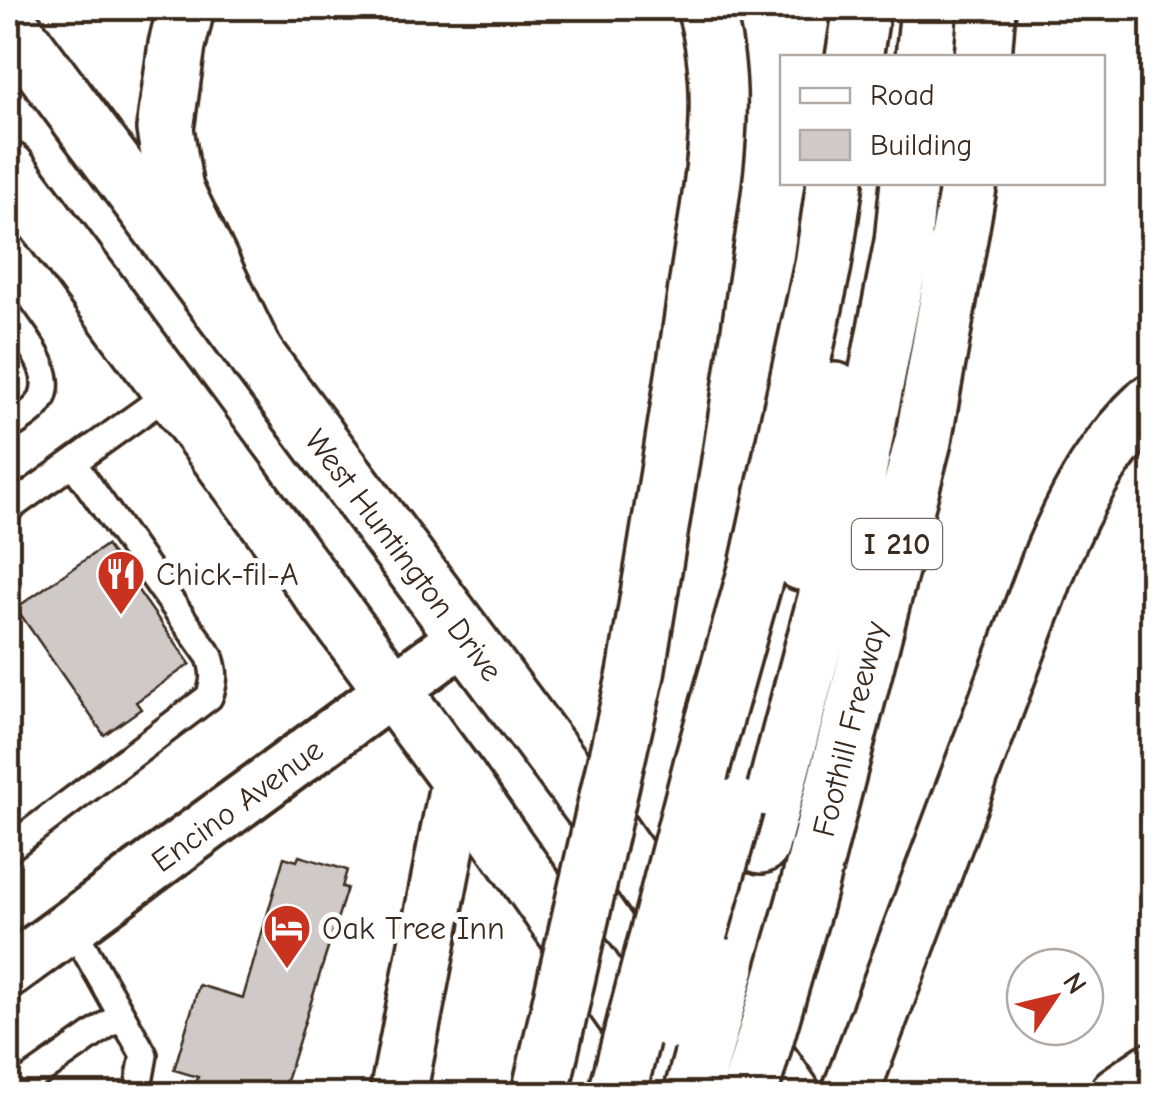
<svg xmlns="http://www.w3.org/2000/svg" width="1160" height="1102" font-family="'Comic Neue',sans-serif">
<rect width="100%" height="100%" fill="#fff"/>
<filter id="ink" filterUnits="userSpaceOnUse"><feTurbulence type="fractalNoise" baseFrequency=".01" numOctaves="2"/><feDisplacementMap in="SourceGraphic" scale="20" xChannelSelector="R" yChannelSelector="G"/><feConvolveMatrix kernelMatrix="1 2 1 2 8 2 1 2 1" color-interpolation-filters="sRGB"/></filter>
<g filter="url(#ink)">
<path fill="#cfcac7" stroke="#3b2a1e" stroke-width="2.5" d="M106,545l84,119 -54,38 5,7 -37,26 -88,-127z
M299,856l48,14 -5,17 5,1 -65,206h-89l5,-17 -24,-7 25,-85 44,13 41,-141 13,4z"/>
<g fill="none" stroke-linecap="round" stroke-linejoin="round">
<g stroke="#3b2a1e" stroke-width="32">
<path id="service" d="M8,313c16,25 56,66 27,95 -8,8 -19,14 -27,20
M8,509l163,-117
M8,849l201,-152c6,-15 6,-25 1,-40l-137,-194
M71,925l73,130 -7,39
M9,1094l112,-79"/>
</g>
<g stroke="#3b2a1e" stroke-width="58">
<path id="minor" d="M8,972l457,-335"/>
</g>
<g stroke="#3b2a1e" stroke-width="62">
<path id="primary" d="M8,22l601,808 183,264
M8,170l451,610 221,314"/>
</g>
<g stroke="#3b2a1e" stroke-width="62">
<path id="motorway" d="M186,8l-9,37 -12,84 10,61 82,168
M854,58l8,-50
M924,58l5,-50
M983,58l4,-50
M801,562l34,-171
M636,674c21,-129 43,-257 61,-386 13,-92 36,-189 8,-280
M703,761l55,-195 65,-301 12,-83
M761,845l93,-352 49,-251 6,-60
M805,901l118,-460 46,-259
M398,1094l61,-314
M850,1094l204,-543c25,-57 52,-107 98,-149
M1118,1094l34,-23"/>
</g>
<use href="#service" stroke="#fff" stroke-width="25"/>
<use href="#minor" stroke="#fff" stroke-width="50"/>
<use href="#primary" stroke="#fff" stroke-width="55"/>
<use href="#motorway" stroke="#fff" stroke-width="55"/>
<g stroke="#3b2a1e" stroke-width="62" stroke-linecap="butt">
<path id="motorway-bridge" d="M674,1021l61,-214
M540,1094l96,-420
M617,1094l86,-333
M692,1094l35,-127
M749,1094l56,-193"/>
</g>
<use href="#motorway-bridge" stroke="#fff" stroke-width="55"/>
</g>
</g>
<defs>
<g id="restaurant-pin" transform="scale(2.5)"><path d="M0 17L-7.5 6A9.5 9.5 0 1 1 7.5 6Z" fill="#c8321e" stroke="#fff"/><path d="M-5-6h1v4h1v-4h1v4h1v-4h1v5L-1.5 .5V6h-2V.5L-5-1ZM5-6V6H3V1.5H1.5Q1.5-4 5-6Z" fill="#fff"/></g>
<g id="hotel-pin" transform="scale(2.5)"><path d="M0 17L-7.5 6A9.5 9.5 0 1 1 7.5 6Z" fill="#c8321e" stroke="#fff"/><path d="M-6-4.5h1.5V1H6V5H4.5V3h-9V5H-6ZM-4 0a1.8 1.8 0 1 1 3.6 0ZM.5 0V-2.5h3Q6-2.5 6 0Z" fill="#fff"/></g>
</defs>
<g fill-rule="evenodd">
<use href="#restaurant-pin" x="121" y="574"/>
<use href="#hotel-pin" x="287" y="928"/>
</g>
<g text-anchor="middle" stroke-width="10" stroke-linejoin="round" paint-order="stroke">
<rect fill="#fff" stroke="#766a62" stroke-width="2.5" x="852" y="519" width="90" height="50" rx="8"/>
<g font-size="30" font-weight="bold" fill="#3b2a1e">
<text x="897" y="554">I 210</text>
</g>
<g font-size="32" fill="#3b2a1e" stroke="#fff">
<text transform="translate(404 555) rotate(53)" y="11">West Huntington Drive</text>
<text transform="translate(849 729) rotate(-76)" y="11">Foothill Freeway</text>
<text transform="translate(237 805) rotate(-36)" y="11">Encino Avenue</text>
</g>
<g font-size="32" fill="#3b2a1e" stroke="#fff" text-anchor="start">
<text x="156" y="585">Chick-fil-A</text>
<text x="322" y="939">Oak Tree Inn</text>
</g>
</g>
<rect width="1160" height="1102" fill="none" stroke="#fff" stroke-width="40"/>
<rect x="20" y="20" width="1120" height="1062" fill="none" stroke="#3b2a1e" stroke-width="4" filter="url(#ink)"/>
<rect x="780" y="55" width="325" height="130" fill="#ffffff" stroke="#b1aaa5" stroke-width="2.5"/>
<rect x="800" y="88" width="50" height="15" fill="#ffffff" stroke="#b1aaa5" stroke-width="2.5"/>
<text x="870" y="105" font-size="30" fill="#3b2a1e">Road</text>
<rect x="800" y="130" width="50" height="30" fill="#cfcac7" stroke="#b1aaa5" stroke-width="2.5"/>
<text x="870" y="155" font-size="30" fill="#3b2a1e">Building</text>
<g transform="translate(1055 997) rotate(55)"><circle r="48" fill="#ffffff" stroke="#b1aaa5" stroke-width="2.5"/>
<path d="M0-8L18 38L0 25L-18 38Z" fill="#c8321e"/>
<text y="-15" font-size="28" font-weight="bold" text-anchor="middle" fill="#3b2a1e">N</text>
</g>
</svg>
